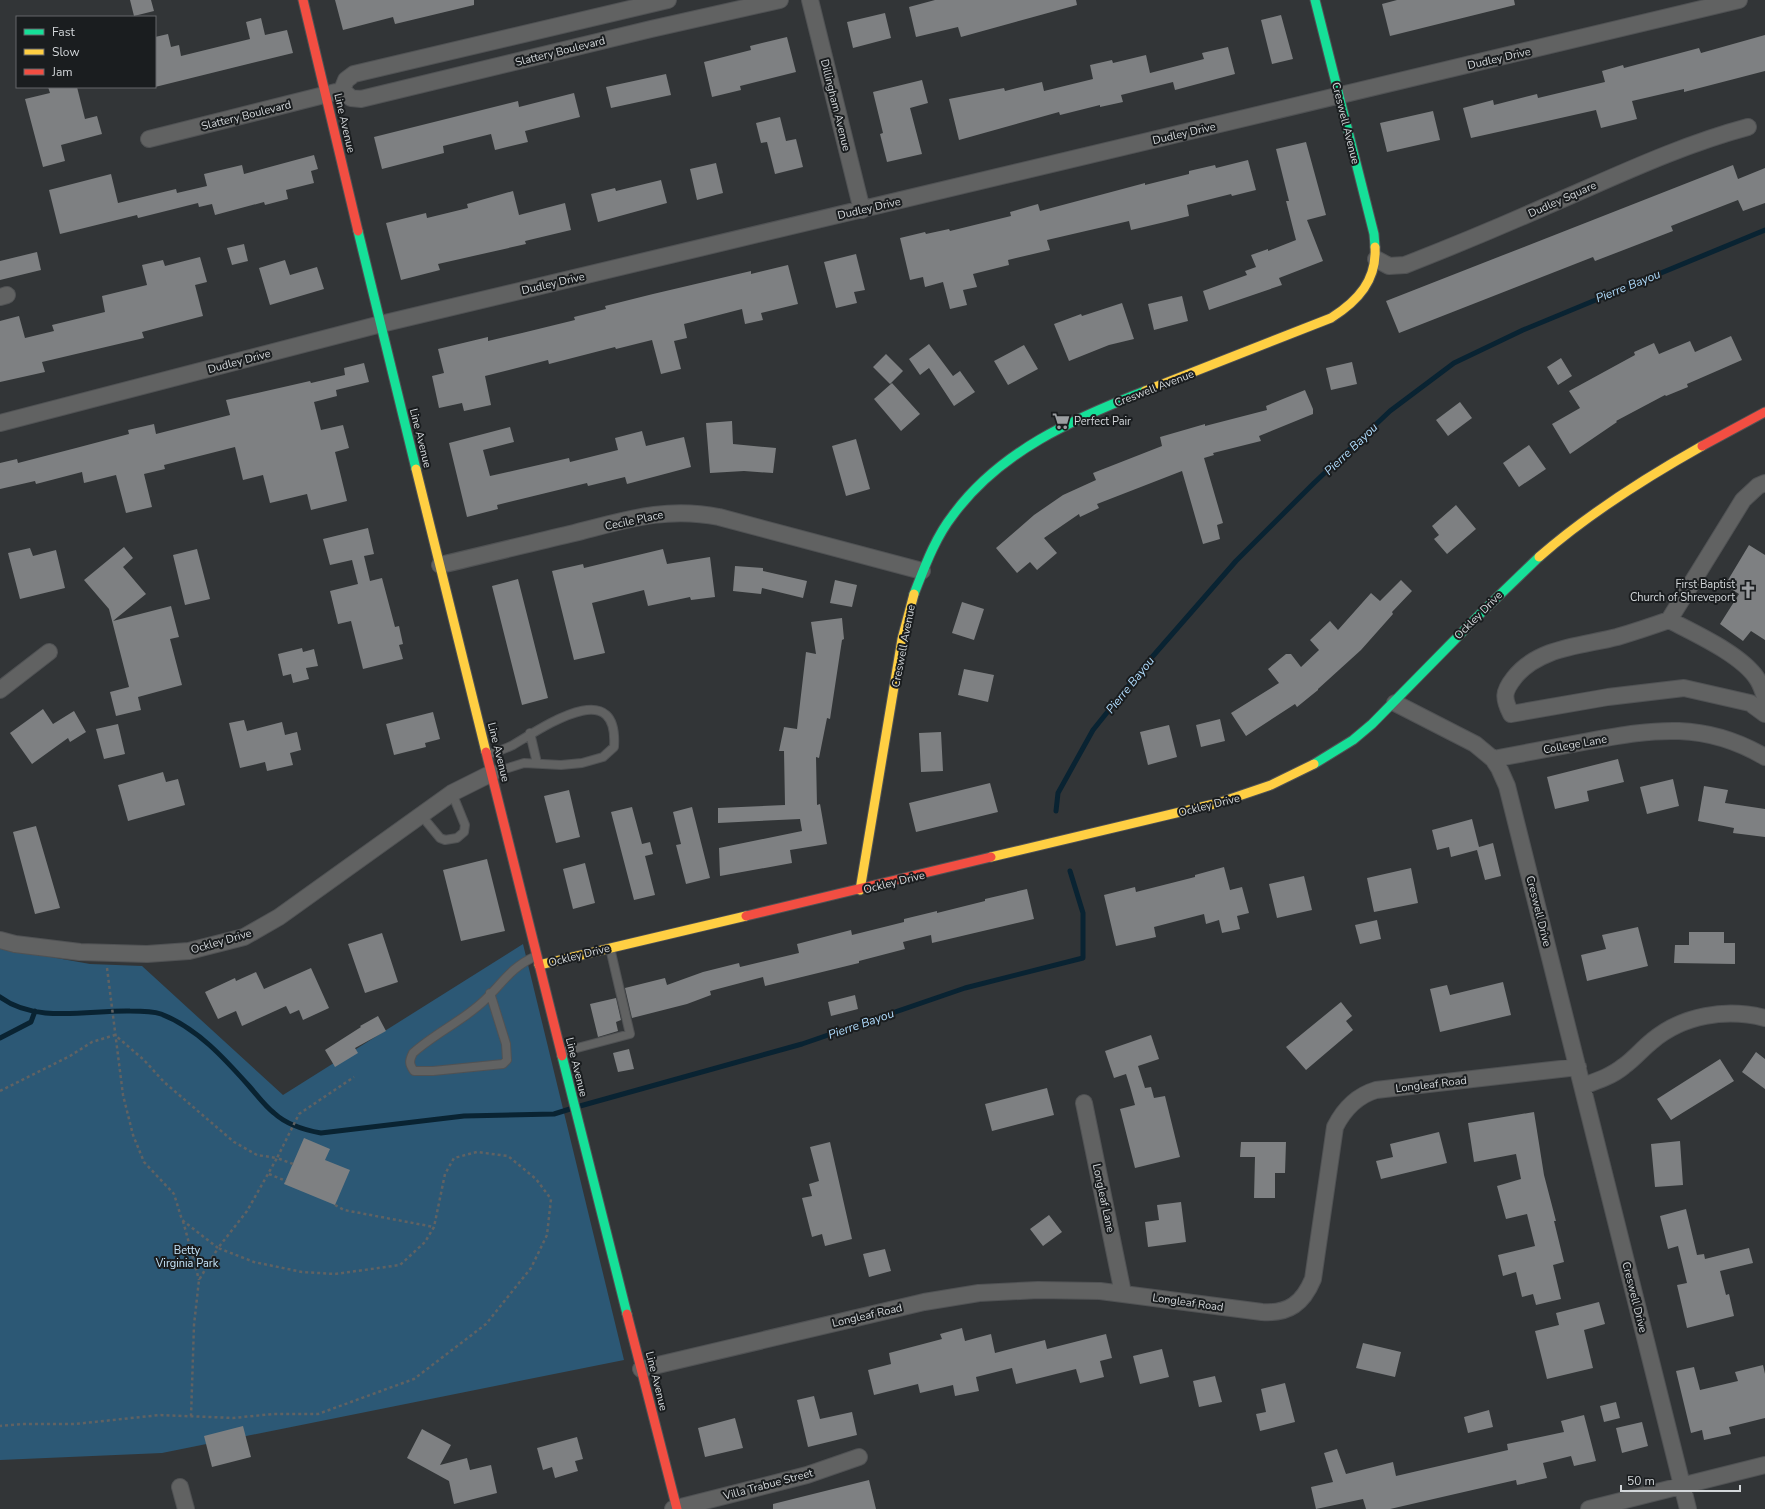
<svg xmlns="http://www.w3.org/2000/svg" width="1765" height="1509" font-family="'Nunito Sans',sans-serif">
<rect width="100%" height="100%" fill="#323537"/>
<path fill="#2c5875" d="M523,944l101,416 -462,93 -162,7v-512l90,16 52,2 141,129z"/>
<g fill="none" stroke-linecap="round" stroke-linejoin="round">
<path stroke="#092332" stroke-width="5" d="M1056,811l2,-18 35,-63 53,-66 90,-103 78,-78 76,-72 64,-48 69,-33 242,-100
M0,997c36,27 89,13 130,14 10,0 22,0 31,3 36,14 63,44 88,72 8,9 16,20 25,27 13,12 30,17 47,20l143,-17 90,-2 16,-5
M0,1038l31,-16 4,-11
M580,1106l222,-62 163,-56 118,-30v-45l-13,-42"/>
</g>
<path fill="#7e8082" d="M130,0h21l3,11 -20,5z
M335,0h139v5l-79,19 -2,-7 -50,13z
M935,0h141l1,5 -116,32 -3,-10 -42,10 -7,-30z
M1397,0h117l1,5 -125,31 -8,-32z
M885,13l6,25 -38,10 -6,-26z
M1281,15l12,44 -21,5 -11,-44z
M261,18l4,17 22,-5 6,23 -138,34v-50l13,-3 3,13 8,-2 2,11 69,-17 -4,-17z
M1765,35v36l-81,21v-3l-52,12 5,18 -36,9 -5,-18 -125,28 -8,-30 30,-8 1,5 43,-11 1,4 67,-16 -3,-11 21,-6 1,3 75,-20 2,5z
M787,37l9,35 -56,14 1,4 -29,7 -8,-35 47,-12 -1,-4z
M1228,47l7,27 -60,16 -2,-8 -52,13 2,7 -23,5v-2l-40,10 -1,-3 -100,28 -10,-41 55,-11 1,3 37,-9 2,9 49,-12 -3,-14 22,-5 1,3 33,-8 4,18 54,-14 -2,-6z
M666,74l5,21 -60,13 -5,-21z
M922,80l6,23 -18,5 12,46 -35,8 -7,-28 3,-1 -10,-41z
M48,87h29l8,32 12,-3 5,18 -41,11 4,16 -22,6 -18,-68 25,-6z
M574,93l6,24 -55,14 3,11 -33,8 -4,-16 -48,12 1,7 -62,16 -8,-32 144,-36 1,6z
M1433,111l7,29 -53,12 -7,-29z
M780,117l6,24 10,-2 7,28 -28,7 -8,-32 -6,1 -5,-20z
M1306,142l20,73 -19,5 16,41 -44,17 3,7 -73,25 -6,-19 44,-16 -2,-4 11,-4 -5,-12 17,-6v2l28,-11 -10,-39h3l-13,-52z
M314,155l4,14 -7,2 3,12 -28,7 2,9 -23,6 -1,-3 -49,13 -3,-11 -13,3 -1,-4 -60,15 -1,-3 -77,19 -11,-44 62,-16 7,29 58,-14 1,4 30,-7 -3,-12 38,-9 2,9z
M1248,160l8,30 -24,6 -1,-2 -44,11 2,11 -24,6 -34,8 -2,-9 -82,19 3,10 -42,10 1,5 -36,9 4,13 -14,3 4,15 -17,4 -7,-27 -18,5 -2,-10 -13,3 -10,-42 25,-6 1,2 23,-5 1,2 61,-15 -1,-4 28,-8 2,7 105,-28v2l44,-11v-3l26,-6 1,3z
M716,163l7,30 -26,7 -7,-31z
M1733,165l5,14 27,-11v35l-22,8 -5,-11 -67,26 2,5 -78,30 -2,-4 -194,76 -13,-32z
M661,180l6,23 -69,19 -7,-28 24,-6 1,3z
M513,191l6,24 46,-12 6,27 -46,11 1,3 -88,20 2,6 -39,10 -15,-57 40,-10 1,5 41,-10 -1,-4z
M244,244l4,17 -16,4 -5,-17z
M37,252l4,18 -41,10v-19z
M856,254l9,36 -11,2 3,11 -21,5 -12,-46z
M200,257l7,25 -12,3 8,31 -61,16 2,6 -102,24 3,10 -45,10v-61l19,-5 6,22 29,-7 -2,-6 53,-13 -3,-16 45,-11 -5,-20 21,-5 2,6z
M285,260l5,15 27,-8 7,22 -54,16 -11,-37z
M788,265l10,39 -37,9 2,7 -18,4 -3,-15 -58,15 3,14 -13,3 7,28 -20,5 -9,-34 -36,9 -1,-2 -66,17 -1,-4 -63,16 6,29 -27,6 -2,-8 -23,5 -7,-32 12,-3 -6,-24 50,-12v4l34,-8 53,-13 -1,-3 32,-8 -1,-3 48,-12 98,-23v3z
M1182,296l6,25 -34,9 -6,-26z
M1122,303l12,36 -25,6 -40,16 -15,-37 27,-10 1,2z
M1731,336l11,24 -55,24 1,3 -22,9 -1,-1 -49,26 1,1 -47,32 -18,-30 28,-16 -11,-17 66,-36 -1,-3 20,-9 5,11 31,-13 5,11z
M929,344l24,32 7,-5 15,21 -21,14 -25,-38 -9,7 -11,-16z
M1024,345l14,24 -30,16 -14,-24z
M886,354l17,17 -13,13 -17,-17z
M1561,358l11,18 -14,9 -11,-18z
M1352,362l5,22 -26,6 -5,-22z
M364,363l5,19 -33,8 1,6 -23,6 7,28 22,-5 6,23 -14,4 12,49 -36,9 -4,-16 -37,9 -7,-28 -20,5 -8,-33 -71,18 1,4 -21,5 8,33 -26,6 -10,-38 -32,8 -2,-11 -46,12 -1,-3 -35,8v-26l17,-4 1,4 58,-15 53,-14 -1,-4 26,-6 2,10 74,-19 -4,-15 84,-19 1,2 34,-8 -1,-7z
M892,383l28,31 -19,17 -27,-32z
M1305,390l8,19v5l-54,22 2,5 -48,12 1,2 -10,3 19,65 -6,2 3,14 -17,5 -21,-73 -85,33 2,4 -19,9 -1,-3 -35,24 13,15 -20,17 -7,-8 -13,11 -21,-25 38,-33 29,-20 33,-15 -3,-7 69,-27 -2,-9 45,-13v2l62,-16 -1,-4z
M1460,402l12,16 -24,18 -12,-16z
M732,421l1,23 43,4 -3,25 -29,-2 -34,2 -4,-50z
M510,427l4,15 -31,8 7,26 79,-18 1,4 48,-12 -3,-12 27,-7 4,15 38,-9 7,30 -64,17 -2,-7 -37,9 -1,-3 -90,22 1,4 -31,8 -18,-74z
M856,439l14,50 -24,7 -14,-50z
M1529,445l17,24 -27,18 -16,-24z
M1456,505l20,24 -29,25 -13,-15 5,-4 -7,-9z
M368,528l6,26 -10,2 6,25 12,-3 13,49 4,-1 4,18 -4,1 4,14 -40,10 -12,-48 -13,3 -8,-33 28,-7 -6,-24 -22,5 -7,-26z
M1749,545l16,10v85l-14,-9 -8,10 -23,-17 19,-30 -14,-9z
M124,547l9,11 -10,9 23,27 -33,27 58,-15 8,31 -9,2 12,46 -44,12 3,13 -25,6 -6,-24 19,-5 -20,-78 -25,-29z
M30,548l3,8 23,-6 9,38 -45,11 -12,-46z
M197,549l13,50 -25,6 -12,-50z
M663,549l4,15 43,-7 5,40 -24,3 -1,-3 -42,9 -4,-16 -52,13 13,50 -31,7 -22,-89 31,-7 1,4z
M735,566l28,2v3l44,10 -4,17 -41,-10 -1,6 -28,-3z
M518,579l30,119 -26,7 -30,-119z
M835,580l22,5 -5,22 -22,-4z
M1401,580l11,11 -20,21 1,2 -32,36 -43,39v1l-21,17 -2,-3 -49,32 -15,-23 48,-30 -11,-14 18,-15h5l10,13 18,-17 -9,-10 20,-19 8,9 33,-37 9,8z
M962,602l22,7 -10,31 -22,-7z
M842,618l2,21 -2,1 -12,79 -3,-1 -8,40 -3,-1 1,48 3,-1 7,40 -37,6 2,13 -72,13 -1,-28 83,-17 -2,-12 -82,4v-15l67,-3 -1,-54h-5l5,-24 13,2 9,-77 10,2 -5,-32z
M302,648l1,4 11,-3 4,17 -12,2 3,11 -16,4 -2,-9 -8,2 -5,-22z
M964,669l30,6 -6,27 -30,-7z
M43,709l10,15 21,-13 12,21 -16,10 -2,-4 -36,26 -22,-31z
M433,712l7,27 -15,4 1,4 -32,8 -8,-31z
M1220,719l5,22 -24,6 -5,-22z
M244,720l3,11 35,-9 3,13 12,-3 4,18 -11,3 3,12 -26,6 -2,-9 -25,6 -11,-45z
M118,724l7,30 -21,5 -8,-30z
M1169,725l8,32 -29,8 -8,-33z
M941,732l2,39 -22,1 -2,-39z
M1618,759l6,23 -37,9 2,10 -34,8 -8,-32z
M163,772l3,10 12,-3 7,26 -57,16 -10,-36z
M1673,779l6,27 -32,8 -7,-27z
M990,783l8,29 -82,20 -7,-29z
M1704,786l24,4 -3,13 40,6v28l-32,-4 1,-5 -36,-7z
M569,790l11,47 -24,6 -12,-47z
M632,807l10,37 8,-2 3,12 -8,2 10,39 -21,5 -23,-88z
M692,807l18,71 -24,6 -10,-39 5,-1 -8,-32z
M1472,819l7,28 14,-4 8,33 -16,4 -8,-30 -26,7 -2,-10 -12,3 -5,-20z
M36,826l24,82 -25,6 -22,-82z
M487,859l18,72 -44,10 -18,-71z
M585,863l10,40 -22,6 -10,-40z
M1224,867l6,23 12,-3 7,26 -12,3 3,13 -18,4 -3,-13 -13,4 -2,-10 -50,13 2,10 -40,9 -12,-51 31,-8 1,5 59,-15v-2z
M1411,868l7,35 -44,9 -7,-34z
M1304,876l8,34 -35,8 -8,-34z
M1027,889l7,30 -102,24 -1,-8 -28,7 2,7 -46,12v2l-94,23 -2,-9 -53,14 1,4 -24,9 -55,14 -7,-30 40,-10 2,7 36,-13 36,-9 1,4 59,-14 -2,-9 54,-14 1,5 52,-13v-3l33,-8v2l48,-12v-2z
M1377,920l4,19 -21,5 -5,-19z
M1638,927l10,39 -61,15 -6,-26 25,-6 -4,-14z
M1689,932h35v11h11v21l-61,-1 1,-18h14z
M382,933l16,49 -33,11 -17,-49z
M311,968l18,40 -26,12 -4,-10 -9,4 -4,-8 -44,20 -6,-15 -18,8 -13,-27 30,-14 1,3 20,-9 8,17z
M1503,982l8,33 -71,17 -10,-43 17,-4 3,10z
M855,995l3,14 -27,7 -3,-14z
M616,998l5,22 -5,2 2,9 -20,6 -8,-33z
M1341,1002l11,14 -6,5 7,9 -47,40 -20,-23z
M378,1016l8,15 -31,17 3,5 -23,14 -10,-17 36,-23 -1,-1z
M1151,1035l8,24 -21,7 7,22 6,-1 3,11 11,-2 15,61 -45,11 -15,-59 15,-4 -5,-18 -4,-13 -12,4 -9,-27z
M629,1049l5,20 -16,3 -5,-19z
M1756,1052l9,7v30l-23,-17z
M1720,1059l14,22 -63,39 -14,-21z
M1047,1088l7,27 -62,16 -7,-27z
M1534,1112l10,63 12,46h-2l10,41 -11,3 8,34 -25,6 -3,-11 -11,3 -6,-25 -13,4 -5,-21 37,-9 -8,-32 -21,5 -9,-33 24,-7 -5,-25 -42,8 -6,-39z
M1439,1132l8,31 -66,16 -5,-18 17,-4 -3,-13z
M304,1138l26,11 -5,11 25,10 -15,35 -51,-21z
M1680,1141l3,44 -28,2 -4,-43z
M830,1142l22,97 -27,7 -3,-12 -10,3 -10,-39 10,-2 -3,-12 10,-3 -9,-34z
M1241,1142h45l-1,31h-10v25h-21l1,-41h-15z
M1181,1202l5,40 -38,5 -3,-25 14,-2 -2,-15z
M1686,1209l11,46 7,-1 1,5 44,-11 4,15 -33,8 6,24 3,-1 5,22 -47,12 -10,-43 10,-2 -9,-37 -10,3 -8,-33z
M1049,1215l13,17 -19,14 -13,-17z
M885,1249l6,22 -22,6 -6,-23z
M1599,1302l6,22 -21,6 9,38 -46,11 -12,-48 24,-6 -3,-12z
M962,1328l3,13 26,-7 4,19 50,-13 2,9 59,-15 6,24 -12,3 4,16 -24,6 -4,-14 -60,15 -4,-16 -36,9 3,14 -24,5 -2,-11 -33,8 -2,-9 -44,11 -6,-25 23,-6 -2,-11 53,-14 -2,-5z
M1363,1343l38,9 -6,25 -39,-9z
M1162,1349l7,28 -29,7 -7,-28z
M1763,1365l2,9v44l-36,9 2,7 -27,6 -2,-10 -11,3 -15,-62 18,-4 6,23 38,-9 -3,-9z
M1215,1376l7,26 -23,5 -6,-26z
M1285,1383l10,39 -35,9 -4,-17 10,-2 -5,-23z
M814,1396l6,23 32,-7 5,23 -49,12 -11,-47z
M1616,1402l4,16 -16,4 -4,-16z
M1489,1410l4,17 -25,6 -4,-16z
M1584,1415l12,46 -22,5 -3,-10 -28,7 4,15 -30,7 -1,-5 -126,29h-24l-3,-10 -47,10 -5,-22 22,-5 -9,-29 13,-4 9,25 47,-12 3,14 112,-26 -1,-6 57,-12 -3,-11z
M735,1418l8,30 -38,9 -7,-29z
M1642,1422l6,24 -26,7 -6,-25z
M243,1426l8,31 -39,10 -8,-31z
M422,1429l29,16 -11,20 27,-7 3,12 21,-5 6,28 -43,11 -5,-23 -42,-23z
M577,1437l6,22 -8,2 3,10 -23,7 -3,-11 -9,3 -6,-22z
M869,1480l7,29h-103v-5z"/>
<g fill="none" stroke-linecap="round" stroke-linejoin="round">
<g stroke="#505254" stroke-width="10">
<path id="lane" d="M530,733l7,30
M487,755c9,-3 18,-6 26,-10 29,-17 106,-71 101,2l-11,10 -21,6 -21,2 -37,-2 -32,10
M421,815l19,23 5,2 12,-2 7,-6 1,-7 -13,-32
M490,993l16,51 1,16 -4,4 -70,7h-19c-5,-7 -5,-10 -1,-18 20,-18 45,-30 65,-47 23,-19 29,-37 58,-50
M562,1052l68,-18 -20,-86"/>
</g>
<g stroke="#505254" stroke-width="18">
<path id="street" d="M810,0l52,210
M342,90l9,8 10,1 290,-70 129,-29
M342,90l4,-10 8,-6 314,-74
M149,139l187,-47
M1376,259l13,7 16,-1c46,-18 92,-37 137,-57 68,-29 135,-62 206,-81
M0,297l7,-2
M0,423l381,-99 1358,-324
M440,565c44,-10 87,-21 130,-31 53,-13 94,-28 149,-17l203,54
M1669,620l74,-120 15,-14 7,-3
M0,690l49,-38
M1765,697c-2,-6 -4,-12 -7,-17 -15,-25 -64,-47 -89,-60 -17,6 -35,12 -52,17 -35,9 -79,10 -103,41 -11,14 -11,20 -3,36l97,-17 76,-9 66,15 15,11
M1395,703l80,41 18,15c32,-6 64,-12 96,-18 66,-12 115,-20 176,16
M1493,759l6,9 8,18 181,723
M0,940l15,4 65,8 67,2 42,-3 55,-14 35,-20 173,-124 40,-20
M1583,1086c14,-5 29,-10 41,-20 10,-7 18,-17 28,-25 31,-26 74,-33 113,-23
M1084,1103l39,190
M641,1369l283,-67 55,-9 59,-3 62,1 162,21c27,2 41,-9 51,-33l22,-152c9,-18 21,-31 41,-37l202,-23
M180,1487l6,22
M673,1509l134,-34 52,-18
M1589,1509l176,-44"/>
</g>
<g stroke="#505254" stroke-width="11">
<path id="fast" d="M1315,0l59,234 1,13
M358,231l58,238
M914,594c11,-28 21,-56 39,-79 47,-64 120,-96 192,-124
M1314,764l39,-24 19,-16 112,-114 55,-53
M562,1056l65,258"/>
</g>
<g stroke="#505254" stroke-width="11">
<path id="slow" d="M1145,391l186,-73c27,-17 46,-38 44,-71
M416,469l70,283
M1539,557c49,-43 106,-79 163,-111
M991,857l227,-54 53,-18 43,-21
M860,890l42,-251 12,-45
M539,965l207,-49"/>
</g>
<g stroke="#505254" stroke-width="11">
<path id="jam" d="M303,0l55,231
M1702,446l63,-34
M486,752l76,304
M746,916l245,-59
M627,1314l50,195"/>
</g>
<path stroke="#606263" stroke-width="2.5" stroke-dasharray="3 3" stroke-linecap="butt" d="M107,968l16,127 10,40 11,27 30,32 8,26 36,28 -19,32 -5,45 -3,92
M0,1091l70,-35 22,-14 23,-7 29,25 20,22 70,60 23,13 20,3 -30,53 -29,37 36,14 48,10 33,2 65,-9 25,-23 9,-15 11,-53 9,-16 23,-6 31,4 28,23 15,20 -4,36 -16,33 -45,56 -72,55 -96,35h-45l-40,4 -73,-3 -85,9h-52l-23,2
M293,1164l-16,-6 22,-44 55,-37
M269,1174l17,7
M335,1205l9,5 90,17
M183,1221l16,59"/>
<use href="#lane" stroke="#616262" stroke-width="8"/>
<use href="#street" stroke="#616262" stroke-width="16"/>
<use href="#fast" stroke="#16e098" stroke-width="9"/>
<use href="#slow" stroke="#ffcf43" stroke-width="9"/>
<use href="#jam" stroke="#f24e42" stroke-width="9"/>
</g>
<defs>
<g id="supermarket-bare" transform="scale(1.38)"><path d="M-6-5.5h2.5l.6 2H6L4.5 2H-2.5L-4.4-4H-6ZM-1.5 3.2a1.3 1.3 0 1 0 .1 0ZM3 3.2a1.3 1.3 0 1 0 .1 0Z" fill="#9b9ea1" stroke="#1a1d1f" stroke-width="2.5" paint-order="stroke"/></g>
<g id="church-bare" transform="scale(1.38)"><path d="M-1.2-6h2.4v3.5h3.3v2.4h-3.3V6h-2.4V-.1h-3.3v-2.4h3.3Z" fill="#9b9ea1" stroke="#1a1d1f" stroke-width="2.5" paint-order="stroke"/></g>
</defs>
<g fill-rule="evenodd">
<use href="#supermarket-bare" x="1061" y="421"/>
<use href="#church-bare" x="1748" y="590"/>
</g>
<g text-anchor="middle" stroke-width="4" stroke-linejoin="round" paint-order="stroke">
<g font-size="11" fill="#d3d7da" stroke="#1a1d1f">
<text transform="translate(560 51) rotate(-14)" y="4">Slattery Boulevard</text>
<text transform="translate(1499 58) rotate(-13)" y="4">Dudley Drive</text>
<text transform="translate(836 105) rotate(76)" y="4">Dillingham Avenue</text>
<text transform="translate(246 115) rotate(-14)" y="4">Slattery Boulevard</text>
<text transform="translate(345 123) rotate(77)" y="4">Line Avenue</text>
<text transform="translate(1346 123) rotate(76)" y="4">Creswell Avenue</text>
<text transform="translate(1184 133) rotate(-13)" y="4">Dudley Drive</text>
<text transform="translate(1562 199) rotate(-24)" y="4">Dudley Square</text>
<text transform="translate(869 208) rotate(-13)" y="4">Dudley Drive</text>
<text transform="translate(553 283) rotate(-13)" y="4">Dudley Drive</text>
<text transform="translate(239 361) rotate(-15)" y="4">Dudley Drive</text>
<text transform="translate(1154 388) rotate(-21)" y="4">Creswell Avenue</text>
<text transform="translate(421 438) rotate(76)" y="4">Line Avenue</text>
<text transform="translate(634 520) rotate(-12)" y="4">Cecile Place</text>
<text transform="translate(1478 615) rotate(-45)" y="4">Ockley Drive</text>
<text transform="translate(903 646) rotate(-79)" y="4">Creswell Avenue</text>
<text transform="translate(1575 744) rotate(-10)" y="4">College Lane</text>
<text transform="translate(499 752) rotate(76)" y="4">Line Avenue</text>
<text transform="translate(1209 805) rotate(-14)" y="4">Ockley Drive</text>
<text transform="translate(894 882) rotate(-14)" y="4">Ockley Drive</text>
<text transform="translate(1539 911) rotate(76)" y="4">Creswell Drive</text>
<text transform="translate(221 941) rotate(-16)" y="4">Ockley Drive</text>
<text transform="translate(579 955) rotate(-14)" y="4">Ockley Drive</text>
<text transform="translate(577 1067) rotate(76)" y="4">Line Avenue</text>
<text transform="translate(1431 1084) rotate(-7)" y="4">Longleaf Road</text>
<text transform="translate(1104 1198) rotate(78)" y="4">Longleaf Lane</text>
<text transform="translate(1635 1297) rotate(76)" y="4">Creswell Drive</text>
<text transform="translate(1188 1302) rotate(8)" y="4">Longleaf Road</text>
<text transform="translate(867 1315) rotate(-13)" y="4">Longleaf Road</text>
<text transform="translate(657 1381) rotate(76)" y="4">Line Avenue</text>
<text transform="translate(768 1484) rotate(-15)" y="4">Villa Trabue Street</text>
</g>
<g font-size="11" fill="#d3d7da" stroke="#1a1d1f" text-anchor="start">
<text x="1074" y="425">Perfect Pair</text>
<text x="1735" y="588" text-anchor="end">First Baptist<tspan x="1735" dy="13">Church of Shreveport</tspan></text>
</g>
<g font-size="11" fill="#c5e3f8" stroke="#1a1d1f">
<text x="187" y="1254">Betty<tspan x="187" dy="13">Virginia Park</tspan></text>
</g>
<g font-size="12" font-style="italic" fill="#b0dcfd" stroke="#1a1d1f">
<text transform="translate(1628 286) rotate(-22)" y="4">Pierre Bayou</text>
<text transform="translate(1351 449) rotate(-44)" y="4">Pierre Bayou</text>
<text transform="translate(1130 685) rotate(-51)" y="4">Pierre Bayou</text>
<text transform="translate(861 1024) rotate(-19)" y="4">Pierre Bayou</text>
</g>
</g>
<rect x="16" y="16" width="140" height="72" fill="#1a1d1f" stroke="#64676a"/>
<rect x="24" y="29" width="20" height="6" fill="#16e098" stroke="#64676a"/>
<text x="52" y="36" font-size="12" fill="#d3d7da">Fast</text>
<rect x="24" y="49" width="20" height="6" fill="#ffcf43" stroke="#64676a"/>
<text x="52" y="56" font-size="12" fill="#d3d7da">Slow</text>
<rect x="24" y="69" width="20" height="6" fill="#f24e42" stroke="#64676a"/>
<text x="52" y="76" font-size="12" fill="#d3d7da">Jam</text>
<path d="M1621 1485v6h119v-6" fill="none" stroke="#d3d7da" stroke-width="2"/>
<text x="1627" y="1485" font-size="12" fill="#d3d7da" stroke="#1a1d1f" stroke-width="3" paint-order="stroke">50 m</text>
</svg>
